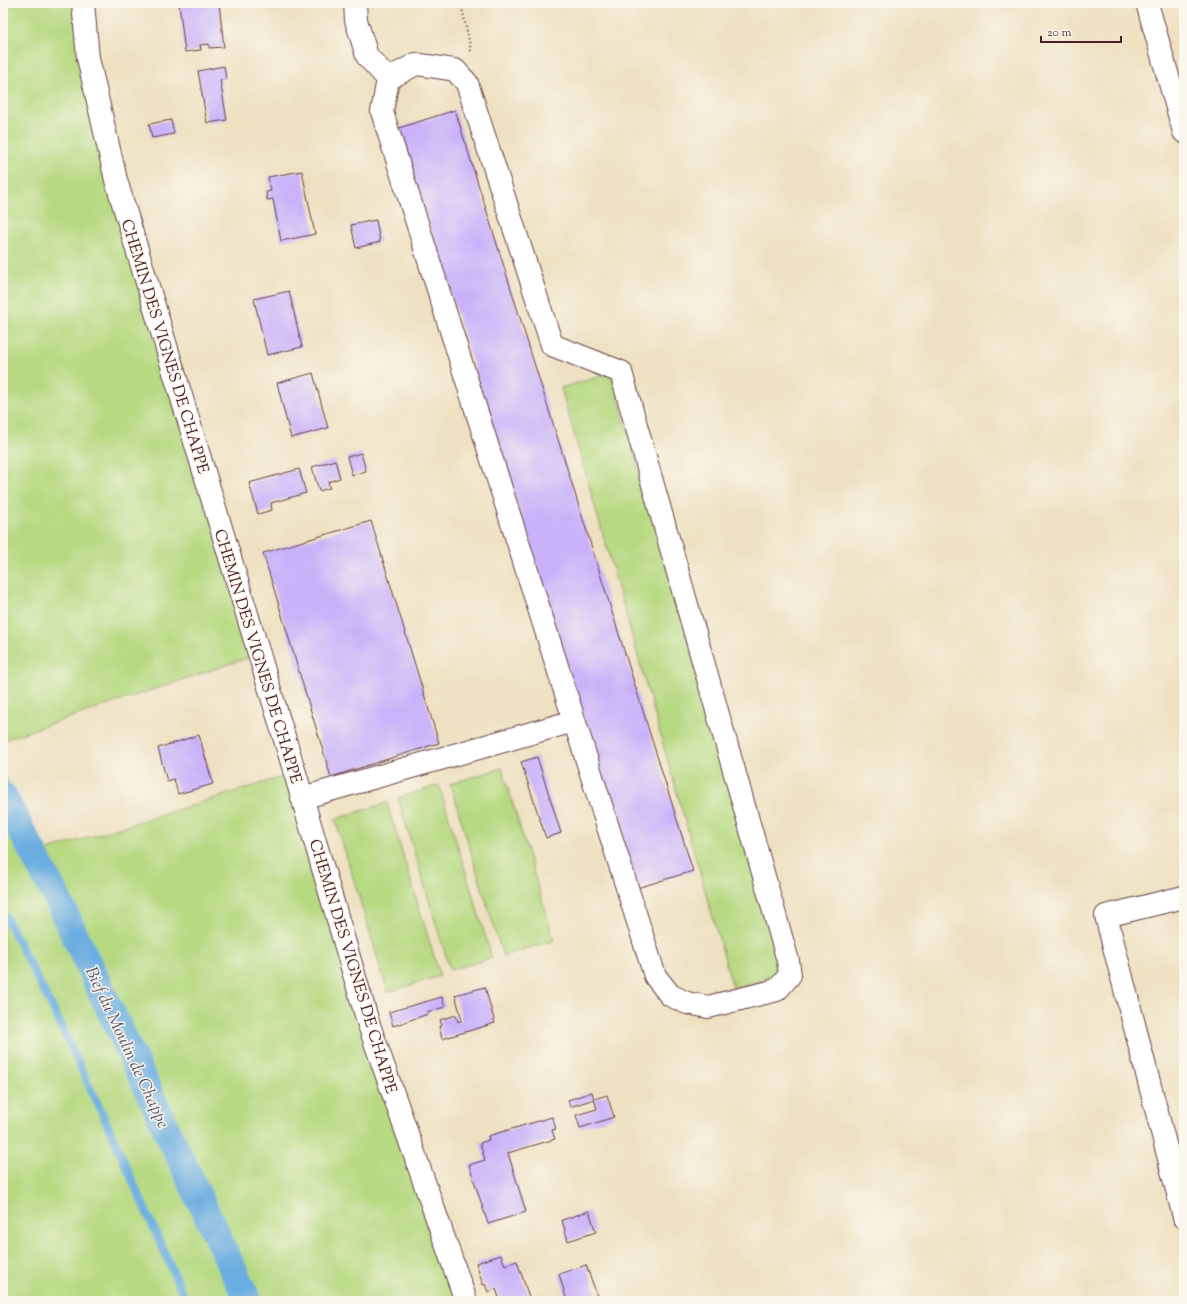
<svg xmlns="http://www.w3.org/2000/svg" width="1187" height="1304" font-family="'Sorts Mill Goudy',serif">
<rect width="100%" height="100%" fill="#fbf7ec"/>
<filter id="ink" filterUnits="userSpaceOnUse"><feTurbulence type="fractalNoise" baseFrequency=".025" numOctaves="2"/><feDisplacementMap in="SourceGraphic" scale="8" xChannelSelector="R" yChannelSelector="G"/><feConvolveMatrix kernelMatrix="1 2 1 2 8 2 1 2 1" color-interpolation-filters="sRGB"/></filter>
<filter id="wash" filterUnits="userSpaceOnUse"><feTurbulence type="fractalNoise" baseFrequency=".012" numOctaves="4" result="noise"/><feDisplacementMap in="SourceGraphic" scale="16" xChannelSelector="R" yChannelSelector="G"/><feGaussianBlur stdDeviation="0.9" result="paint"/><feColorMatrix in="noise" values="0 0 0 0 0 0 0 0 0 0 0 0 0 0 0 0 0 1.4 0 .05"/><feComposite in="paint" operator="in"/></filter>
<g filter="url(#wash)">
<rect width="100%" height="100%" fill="#eee1c1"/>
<path fill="#b6d981" stroke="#807c56" d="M3,3h80l5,55 171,596 -256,86z
M611,373l173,600 -51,15 -172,-600z
M502,768l52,172 -51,16 -53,-172z
M3,773l42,78 250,-78 171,528h-463z
M439,785l53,173 -42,12 -52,-172z
M387,803l53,173 -52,16 -53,-173z"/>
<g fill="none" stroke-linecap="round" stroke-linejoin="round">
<path stroke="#6bade0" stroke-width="8" d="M3,912l54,105 58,124 71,160"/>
<path stroke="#6bade0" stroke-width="28" d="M3,796l53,100 192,405"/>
</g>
<g id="blocks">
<path fill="#c9b2f9" d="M188,3h31l5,44 -15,1v-4l-9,1 1,5 -16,2 -6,-48z
M224,66l2,13 -6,1 7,40 -20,3 -9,-52z
M455,110l238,761 -56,17 -238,-760z
M171,120l3,14 -22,4 -3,-14z
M302,171l13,63 -34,7 -8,-42 -6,1 -1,-8 5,-1 -3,-14z
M376,220l4,22 -24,6 -5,-23z
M289,291l13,56 -35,8 -13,-56z
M313,373l15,55 -37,10 -14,-55z
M361,453l5,18 -14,4 -5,-18z
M335,460l5,18 -12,4 2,6 -11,3 -7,-24z
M299,469l7,24 -35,10 1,7 -14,4 -9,-31z
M371,521l68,222 -108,34 -68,-224z
M199,735l14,49 -35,10 -4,-15 -7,2 -9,-33z
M537,757l24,76 -15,5 -25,-76z
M485,987l10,36 -53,16 -3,-12 3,-1 -2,-6 16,-5 2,7 4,-2 -7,-25z
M442,997l3,10 -18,5 1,2 -35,12 -4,-14z
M592,1092l2,7 -24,8 -2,-7z
M607,1095l7,22 -34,11 -4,-13 21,-6 -3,-10z
M552,1117l4,12 -4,1 3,9 -47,14 18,59 -38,12 -19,-59 16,-5 -5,-17 9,-3 -1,-4z
M589,1211l7,21 -28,9 -6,-21z
M501,1255l4,10 12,-4 13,39 -30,1 -4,-12 -8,3 -3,-8 -2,1 -7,-22z
M586,1265l11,30 -19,6h-11l-8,-27z"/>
</g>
</g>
<g filter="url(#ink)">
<use href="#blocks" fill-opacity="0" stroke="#633c42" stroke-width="1"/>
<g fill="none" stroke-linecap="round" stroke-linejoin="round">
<g stroke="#633c42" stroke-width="24">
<path id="minor" d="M83,3l5,55 28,122 179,593 73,249 98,279
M355,3l1,17 11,36 21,23
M1147,3l37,129
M416,64l39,6 12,13 85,262 69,27 167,589 2,14 -13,15 -69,17 -21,-4 -17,-8 -15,-19 -273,-864 6,-33z
M302,798l272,-77
M1184,897l-78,19 78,301"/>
</g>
<path stroke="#633c42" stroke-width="2.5" stroke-dasharray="1 3" stroke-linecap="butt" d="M461,3l10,48"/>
<use href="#minor" stroke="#fff" stroke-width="22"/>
</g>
</g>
<g text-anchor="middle" stroke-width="3" stroke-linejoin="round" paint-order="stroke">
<g font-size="16" fill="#4a1f2b" stroke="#fbf7ec">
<text transform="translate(166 346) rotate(73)" y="6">CHEMIN DES VIGNES DE CHAPPE</text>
<text transform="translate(259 656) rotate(73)" y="6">CHEMIN DES VIGNES DE CHAPPE</text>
<text transform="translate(354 966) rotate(73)" y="6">CHEMIN DES VIGNES DE CHAPPE</text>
</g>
<g font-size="17" font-style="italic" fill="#56516a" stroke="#fbf7ec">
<text transform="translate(128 1047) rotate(65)" y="6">Bief du Moulin de Chappe</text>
</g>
</g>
<rect width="1187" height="1304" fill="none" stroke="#fbf7ec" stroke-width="16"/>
<path d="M1041 36v6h80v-6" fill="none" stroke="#4a1f2b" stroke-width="2"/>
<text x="1047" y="36" font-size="12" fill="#4a1f2b" stroke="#fbf7ec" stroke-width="3" paint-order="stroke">20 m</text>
</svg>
